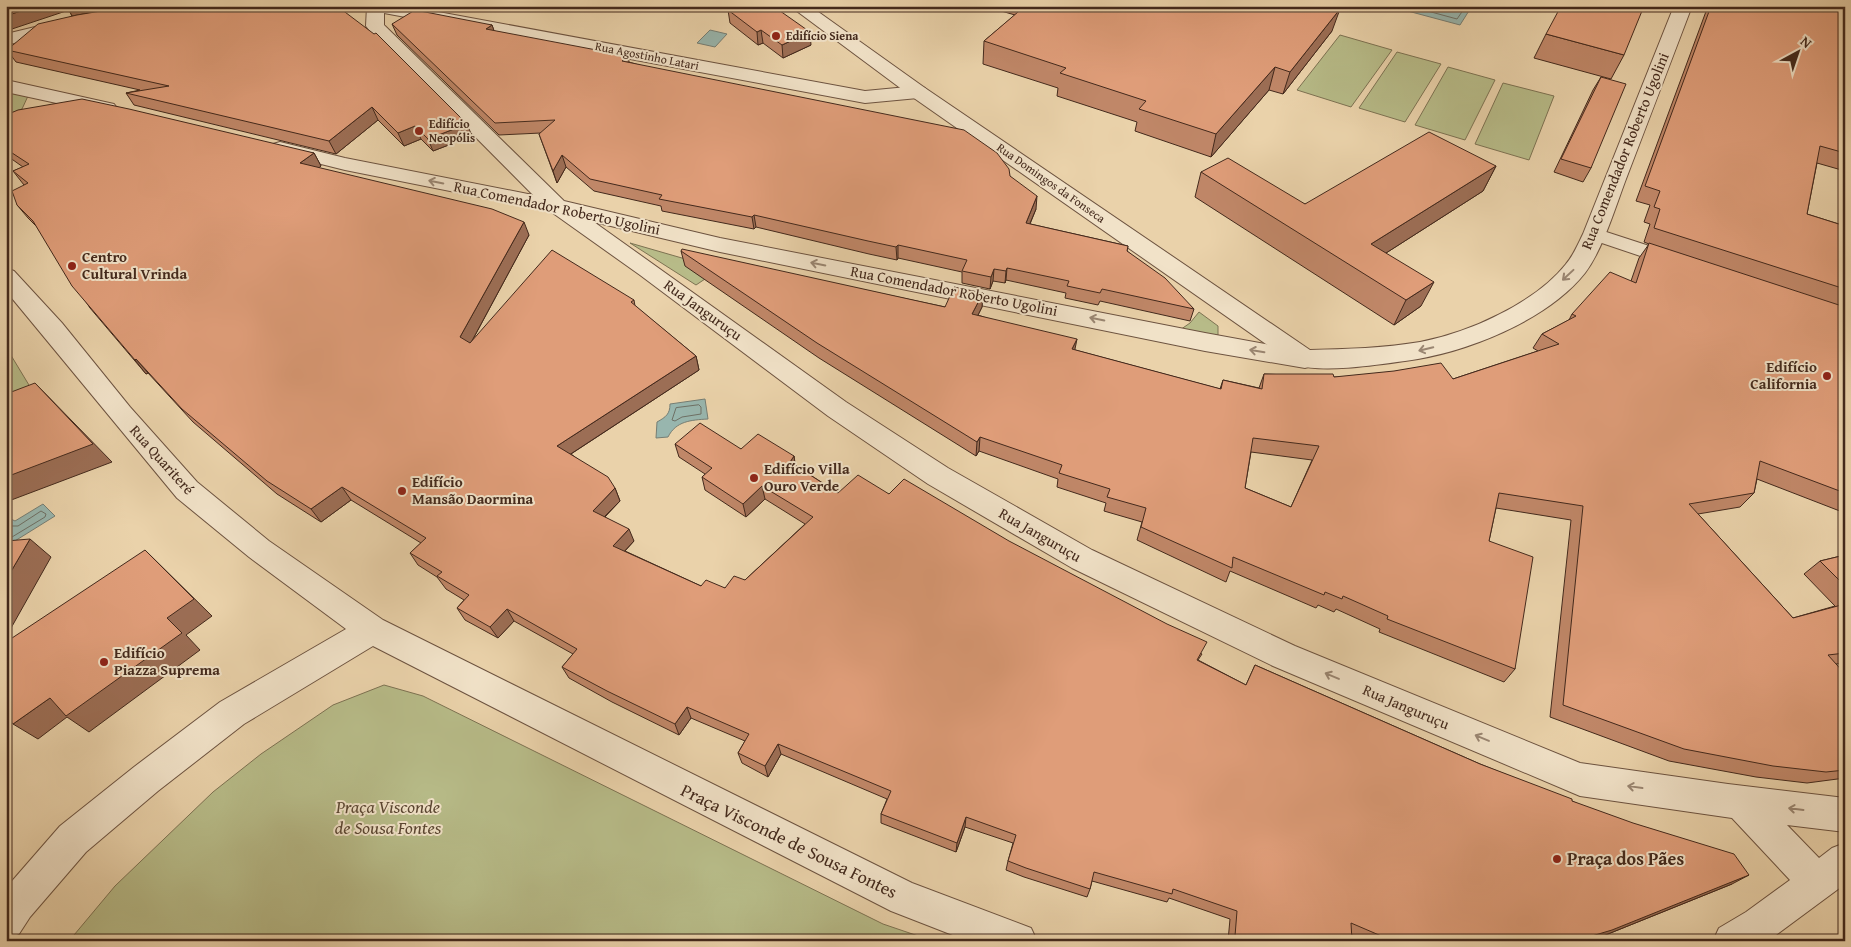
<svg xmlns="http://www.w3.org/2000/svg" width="1851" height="947" font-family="'Gentium Book Plus',serif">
<rect width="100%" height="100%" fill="#ead2aa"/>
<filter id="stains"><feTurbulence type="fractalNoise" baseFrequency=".004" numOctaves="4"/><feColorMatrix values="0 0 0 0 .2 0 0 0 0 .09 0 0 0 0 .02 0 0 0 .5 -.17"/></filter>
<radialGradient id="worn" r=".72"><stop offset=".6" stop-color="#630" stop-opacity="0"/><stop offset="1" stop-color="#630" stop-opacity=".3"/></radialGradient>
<path fill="#b7bb88" stroke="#7d7252" d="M1340,35l52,15 -41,57 -54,-17z
M1397,52l44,12 -36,58 -46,-14z
M1448,67l47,13 -30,60 -50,-15z
M1503,83l51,13 -25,64 -54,-16z
M6,90l22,6 -6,13 -16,6z
M630,243l90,26 -24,16z
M1199,312l19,14v10l-41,-4 13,-9z
M9,352l29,48 -32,12v-46z
M384,685l39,11 460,228 50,17h-864l46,-55 98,-94 48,-38 72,-49z"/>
<path fill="#98b6ae" stroke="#767e74" d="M1389,6h83l-12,19z
M710,30l17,4 -12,13 -18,-4z
M705,399l3,20c-17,1 -32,2 -40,18l-12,1 1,-16c9,-5 13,-8 13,-18z
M43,504l12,12 -45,28 -4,-4v-18l5,-3 4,2z"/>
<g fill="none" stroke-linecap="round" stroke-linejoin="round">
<path stroke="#6e7065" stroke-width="1" d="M1409,6l48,13 9,-13
M699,405l2,2v7l-19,3 -7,4 -3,-1 4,-12z
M6,526h12l23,-15 5,3 -1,3 -33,20h-6"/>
<g stroke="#6d5340" stroke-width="2">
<path id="pedestrian" d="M1594,228l86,28 3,5 -3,5 -7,1 -86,-29 -3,-4 3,-4z"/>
</g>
<g stroke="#6d5340" stroke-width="2">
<path id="minor" d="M367,6h39l459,85 53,-5 7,2 3,4 -3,4 -7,2 -53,5 -481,-90v12l180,176 156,37 485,95 109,20 3,6 -3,6 -9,3 -100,-17 -485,-99 -126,-30 252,180 102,66 144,82 203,96 285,117 148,21 117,14v34l-58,-7 32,33 13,-10 13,-5v41l-77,57h-55l6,-13 27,-16 44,-32 -58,-62 -152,-22 -307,-130 -201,-98 -144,-84 -100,-68 -188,-141 -90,-64 -205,-41 -72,-18 -3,-4 3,-4 7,-2 65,16 188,37 -164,-165 -3,-4z
M60,21l6,1 3,4 -3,4 -60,15v-11z
M6,80l108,24 3,4 -3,4 -7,2 -101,-22z
M6,268l8,3 48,52 68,84 67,75 72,59 114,79 529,263 119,45 6,13h-69l-77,-30 -518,-265 -129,78 -86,67 -72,61 -56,65 -11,17 -13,6v-52l54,-62 74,-59 86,-65 126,-73 -97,-72 -72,-59 -171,-207z"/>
</g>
<g stroke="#6d5340" stroke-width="2">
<path id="tertiary" d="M790,6h20l115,82 385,262c37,-1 74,-2 110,-8 49,-9 115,-39 146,-78 7,-8 12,-20 17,-30l91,-228h18c-22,58 -44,116 -66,173 -11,29 -23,70 -41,94 -38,48 -120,80 -180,88 -29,4 -81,12 -109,4l-385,-269z"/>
</g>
<use href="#pedestrian" fill="#f1e2c8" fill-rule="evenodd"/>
<use href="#minor" fill="#f1e2c8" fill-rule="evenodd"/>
<use href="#tertiary" fill="#f1e2c8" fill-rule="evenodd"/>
</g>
<path fill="#c08768" stroke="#43291c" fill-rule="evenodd" d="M6,6h121l-27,5 240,-3 132,128 -39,15 -12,-12 -17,7 -26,-26 -42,34 -202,-49 -8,-12 14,-3 -124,-28 -9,-12 65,-34 -3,-6z
M984,6h132l15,5 201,20 -49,63 -14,-4 -58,67 -76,-26 2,-9 -80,-26 1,-8 -75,-24 1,-23 31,-26z
M1708,6h137v165l-28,-8 -10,51 38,12v287l-88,-34 -3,14 -14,14 -42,7 95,104 42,-12 -31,-32 16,-13 25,-6v108l-9,1 9,10v104l-38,5 -51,-6 -87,-16 -119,-44 21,-197 -75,-12 -7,33 26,128 -11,13 -125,-50 1,-3 -44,-20 -2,3 -16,-7 -2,3 -86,-37 -4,11 -89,-42 5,-18 -38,-11 2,-8 -49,-16 1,-8 -79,-28 -3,5 -157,-98 -134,-92 -4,-15 264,56 38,-14 -1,14 -4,8 97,35 145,39 3,-9 36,8 5,-14 70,3 119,2 85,-28 -5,-3 9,-14 27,-14 3,-6 59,-33 8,-23 10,-14 -5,-2 6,-18 -6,-2 6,-17 -14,-4zM1251,452l61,8 -21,47 -46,-19z
M728,10l83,35 -28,13 -20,-15 -5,2 -28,-22z
M392,24l100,1 2,6 135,31 381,114 26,33 -6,15 98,22 -1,5 67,58 -4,12 -90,-20 -2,4 -33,-7 1,-5 -60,-13 -1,3 -12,-2 -3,8 -28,-6v-11l-64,-14 -1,2 -28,-6 -113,-27 -2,2 -92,-18 -1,-5 -67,-15 -28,-24 -9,16 -18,-49 2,-1 -42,2 -102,-100z
M1546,34l78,21 -13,24 -77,-21z
M1601,77l-10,91 -8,14 -29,-10 39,-82z
M6,115l308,38 7,13 -2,2 210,67 -57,106 162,-41 1,6 61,50 3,14 -128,84 44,34 5,13 -15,16 29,24 -9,10 76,35 24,2 20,-8 60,-56 -40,-25 -19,18 -41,-27 -3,-13 3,-3 -26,-17 -4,-13 66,5 53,7 1,9 43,28 51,1 313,160 -4,6 48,25 9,-20 225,99 92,37 160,83 -134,54 -10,3h-223l-13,-6v6h-124l2,-22 -61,-21 -2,4 -75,-21 -2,8 -3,8 -63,-20 -18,-7 2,-9 5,-18 -48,-16 -9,25 -75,-29v-9l6,-15 -106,-45 -13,23 -26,-14 -4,-10 7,-12 -54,-23 -12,17 -67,-33 -43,-24 -7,-11 11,-13 -59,-33 -16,17 -33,-18 -8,-12 7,-8 -18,-11 -9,-12 -19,-12 -8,-12 11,-10 -70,-43 -30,22 -44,-28 -84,-72 -45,-49 -2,1 -56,-66 -53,-81 -9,-9 -11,-13 7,-20 -11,-14 10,-4 -17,-12z
M1496,166l-13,25 -97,62 35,53 -27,19 -199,-128 6,-25 104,32z"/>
<path fill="#9c6e55" stroke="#43291c" d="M35,6h92l-55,10 -3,-6 -63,21v-15z
M1340,9l-8,22 -49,63 7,-22z
M492,25l4,11 -10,-7z
M761,30l2,13 -5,2 -1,-13z
M810,32l1,13 -28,13 -1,-13z
M628,56l2,12 -8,-7z
M1275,67l-6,23 -58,67 5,-23z
M372,107l6,13 -42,34 -7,-13z
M467,124l5,12 -39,15 -5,-12z
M415,126l6,13 -17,7 -6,-13z
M314,153l7,13 -13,11 -8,-14z
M562,155l4,12 -9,16 -4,-12z
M1496,166l-13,25 -122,78 10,-25z
M1037,196l-1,13 -11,26 1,-12z
M754,215l2,12 -2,2 -2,-12z
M524,222l5,13 -62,115 -7,-13z
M898,245v13l-1,2 -1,-13z
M1007,268l-1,12 -1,3 1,-12z
M994,269l-1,12 -3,8 1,-12z
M1434,282l-13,24 -27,19 12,-25z
M983,293l-1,14 -11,22 1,-15z
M1077,339l-3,15 -2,-5z
M696,356l3,14 -136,89 -6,-13z
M136,359l12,14 -2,1 -11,-14z
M35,383l77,79 -106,40v-25z
M980,437l-1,14 -3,5 1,-14z
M794,456l2,13 -6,-7z
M762,486l3,13 -19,18 -3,-13z
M342,487l9,13 -30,22 -10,-13z
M615,488l5,13 -22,22 -5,-12z
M629,529l5,12 -16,17 -5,-12z
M30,539l21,18 -45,80v-57z
M145,550l67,66 -26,19 14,15 -111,82 -22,-15 -29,22 -25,-15 37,-26 117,-80z
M507,609l7,12 -16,17 -8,-11z
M687,707l4,11 -12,17 -4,-11z
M778,744l3,10 -13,23 -3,-11z
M966,817l-1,10 -9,25 1,-9z
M1749,875l-17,9 -134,54 -10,3h-13z"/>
<path fill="#df9d79" stroke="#43291c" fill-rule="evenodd" d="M6,6h29l-29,10z
M131,6h206l37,28 2,-1 91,91 -39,15 -13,-13 -17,7 -26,-26 -43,34 -203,-48 43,-7 -162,-36 31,-26 39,-9z
M739,6h34l37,26 -28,13 -21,-15 -4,2 -29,-22z
M1025,6h91l15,5 5,-5h193l11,3 -50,63 -15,-5 -59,67 -77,-25 7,-8 -86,-28 6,-5 -82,-27z
M1561,6h83l-20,49 -78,-21z
M1711,6h134v147l-25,-7 -13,68 38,12v63l-191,-61 6,-19 -6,-2 6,-16 -15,-5z
M415,10l77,15 -6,4 142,27 -6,5 342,69 33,23 12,16 1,7 27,20 -11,27 102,23 -1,5 38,27 29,31 -92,-20 -2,4 -33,-7 2,-5 -62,-13 -1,3 -12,-2 -3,8 -29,-6 5,-11 -69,-15 -2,2 -28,-6 -114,-26 -2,2 -93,-18 3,-4 -72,-16 -28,-24 -9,16 -14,-37 16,-14 -60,3 -103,-99z
M1601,77l25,7 -35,84 -30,-9z
M82,99l47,10 185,44 -14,10 192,46 32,13 -64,115 10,6 82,-93 82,50 -3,2 65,54 -139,90 51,31 7,11 -22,23 36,18 -16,17 88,40 5,-6 19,8 9,-12 11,4 68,-63 -51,-31 -19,18 -41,-27 10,-9 -37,-24 25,-21 41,26 17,-15 36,22 -4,6 48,31 20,-18 31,19 15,-15 105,62 158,83 40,18 -10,18 49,25 9,-20 225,99 92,35v2l61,22 101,31 15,21 -137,55 -37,11h-182l-42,-18 1,18h-94l-23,-5 2,-25 -64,-22 -1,5 -78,-22 -4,17 -64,-21 -18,-7 8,-26 -50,-18 -9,26 -76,-29 10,-23 -113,-47 -13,22 -27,-13 11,-19 -62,-27 -12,17 -68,-33 -45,-24 15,-18 -70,-40 -17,18 -33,-19 12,-13 -32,-19 5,-4 -32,-19 16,-15 -84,-51 -31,22 -44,-28 -85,-72 -46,-50 -1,1 -63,-74 -39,-65 -16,-16 -5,-14 16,-8 -15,-12 16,-7 -23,-15v-34l12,-5z
M1429,132l67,34 -125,78 63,38 -28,18 -205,-128 27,-14 77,46z
M1649,243l196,64v186l-85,-32 -6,32 -65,11 104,114 52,-14v49l-17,2 17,19v96l-19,2 -53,-6 -89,-17 -121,-44 20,-199 -84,-13 -10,48 44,16 -18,112 -128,-50 1,-3 -45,-20 -1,3 -17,-7 -1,3 -91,-38 -1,11 -91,-41 5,-19 -39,-11 3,-8 -51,-16 3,-8 -82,-28 -3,5 -160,-99 -136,-92 1,-2 263,58 9,-20 29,6 -11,21 105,25 -5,10 149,40 2,-9 39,9 2,-15h69l1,3 60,-6 47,-8 12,16 106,-35 -17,-10 34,-18 -4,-2 38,-42 26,11zM1253,438l66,8 -28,61 -46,-19z
M35,383l58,61 -87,33v-83z
M30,539l-24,41v-39z
M145,550l49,49 -27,19 15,15 -116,83 -16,-18 -37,26 -7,-9v-73z
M1845,555v31l-25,-25z"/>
<defs><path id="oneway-shaft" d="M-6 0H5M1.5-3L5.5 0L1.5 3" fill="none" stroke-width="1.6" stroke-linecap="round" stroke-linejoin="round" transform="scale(1.25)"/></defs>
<g stroke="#9a8672">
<use href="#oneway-shaft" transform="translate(436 182) rotate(-169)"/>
<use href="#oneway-shaft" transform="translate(818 264) rotate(-169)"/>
<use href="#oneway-shaft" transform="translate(1568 275) rotate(137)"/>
<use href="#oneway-shaft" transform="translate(1097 319) rotate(-168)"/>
<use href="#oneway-shaft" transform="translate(1426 349) rotate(166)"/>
<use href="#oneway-shaft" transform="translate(1257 351) rotate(-171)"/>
<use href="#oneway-shaft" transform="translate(1332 676) rotate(-157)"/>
<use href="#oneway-shaft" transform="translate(1482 738) rotate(-157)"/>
<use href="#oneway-shaft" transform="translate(1635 787) rotate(-172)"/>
<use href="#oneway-shaft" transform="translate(1796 809) rotate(-173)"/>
</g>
<g fill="#8f2418" stroke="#f1e2c8" stroke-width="2">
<circle cx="776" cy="36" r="5"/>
<circle cx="419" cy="131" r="5"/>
<circle cx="72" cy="266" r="5"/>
<circle cx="1827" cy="376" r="5"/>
<circle cx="754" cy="478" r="5"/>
<circle cx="402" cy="491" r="5"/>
<circle cx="104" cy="662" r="5"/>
<circle cx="1557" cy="859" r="5"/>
</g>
<g text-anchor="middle" stroke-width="4" stroke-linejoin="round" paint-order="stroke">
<g font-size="12" font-weight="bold" fill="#43291c" stroke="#f1e2c8" text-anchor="start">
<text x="786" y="40">Edifício Siena</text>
<text x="429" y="128">Edifício<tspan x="429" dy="14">Neopólis</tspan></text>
</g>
<g font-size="12" fill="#43291c" stroke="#f1e2c8">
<text transform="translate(647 56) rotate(11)" y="4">Rua Agostinho Latari</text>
<text transform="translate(1051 183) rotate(35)" y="4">Rua Domingos da Fonseca</text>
</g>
<g font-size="15" fill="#43291c" stroke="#f1e2c8">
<text transform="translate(1625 151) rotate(-68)" y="5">Rua Comendador Roberto Ugolini</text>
<text transform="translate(557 208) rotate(12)" y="5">Rua Comendador Roberto Ugolini</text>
<text transform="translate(954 291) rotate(11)" y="5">Rua Comendador Roberto Ugolini</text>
<text transform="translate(703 310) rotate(36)" y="5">Rua Janguruçu</text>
<text transform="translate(162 460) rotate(48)" y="5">Rua Quariteré</text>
<text transform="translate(1040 535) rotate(30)" y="5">Rua Janguruçu</text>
<text transform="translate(1406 707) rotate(23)" y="5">Rua Janguruçu</text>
</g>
<g font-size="15" font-weight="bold" fill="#43291c" stroke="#f1e2c8" text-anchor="start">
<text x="82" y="262">Centro<tspan x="82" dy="17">Cultural Vrinda</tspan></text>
<text x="1817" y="372" text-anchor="end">Edifício<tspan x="1817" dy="17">California</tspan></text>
<text x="764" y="474">Edifício Villa<tspan x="764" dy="17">Ouro Verde</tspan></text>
<text x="412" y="487">Edifício<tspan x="412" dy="17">Mansão Daormina</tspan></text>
<text x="114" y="658">Edifício<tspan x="114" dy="17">Piazza Suprema</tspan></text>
</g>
<g font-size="18" font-style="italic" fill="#5a4632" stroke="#f1e2c8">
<text x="388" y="813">Praça Visconde<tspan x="388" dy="21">de Sousa Fontes</tspan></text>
</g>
<g font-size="18" fill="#43291c" stroke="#f1e2c8">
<text transform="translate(789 841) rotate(26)" y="6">Praça Visconde de Sousa Fontes</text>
</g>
<g font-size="18" font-weight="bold" fill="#43291c" stroke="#f1e2c8" text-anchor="start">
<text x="1567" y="865">Praça dos Pães</text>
</g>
</g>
<rect width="1851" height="947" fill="none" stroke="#ead2aa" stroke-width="25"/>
<rect x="8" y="8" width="1836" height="932" fill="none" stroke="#43291c" stroke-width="2.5"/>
<rect x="12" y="12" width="1826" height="922" fill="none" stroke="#43291c"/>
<g transform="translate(1798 52) rotate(40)" stroke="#f1e2c8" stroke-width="4" paint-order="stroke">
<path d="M0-4L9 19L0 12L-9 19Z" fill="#43291c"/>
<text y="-8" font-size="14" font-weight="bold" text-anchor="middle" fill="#43291c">N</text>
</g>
<rect width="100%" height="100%" filter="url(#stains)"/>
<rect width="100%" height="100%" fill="url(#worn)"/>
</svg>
